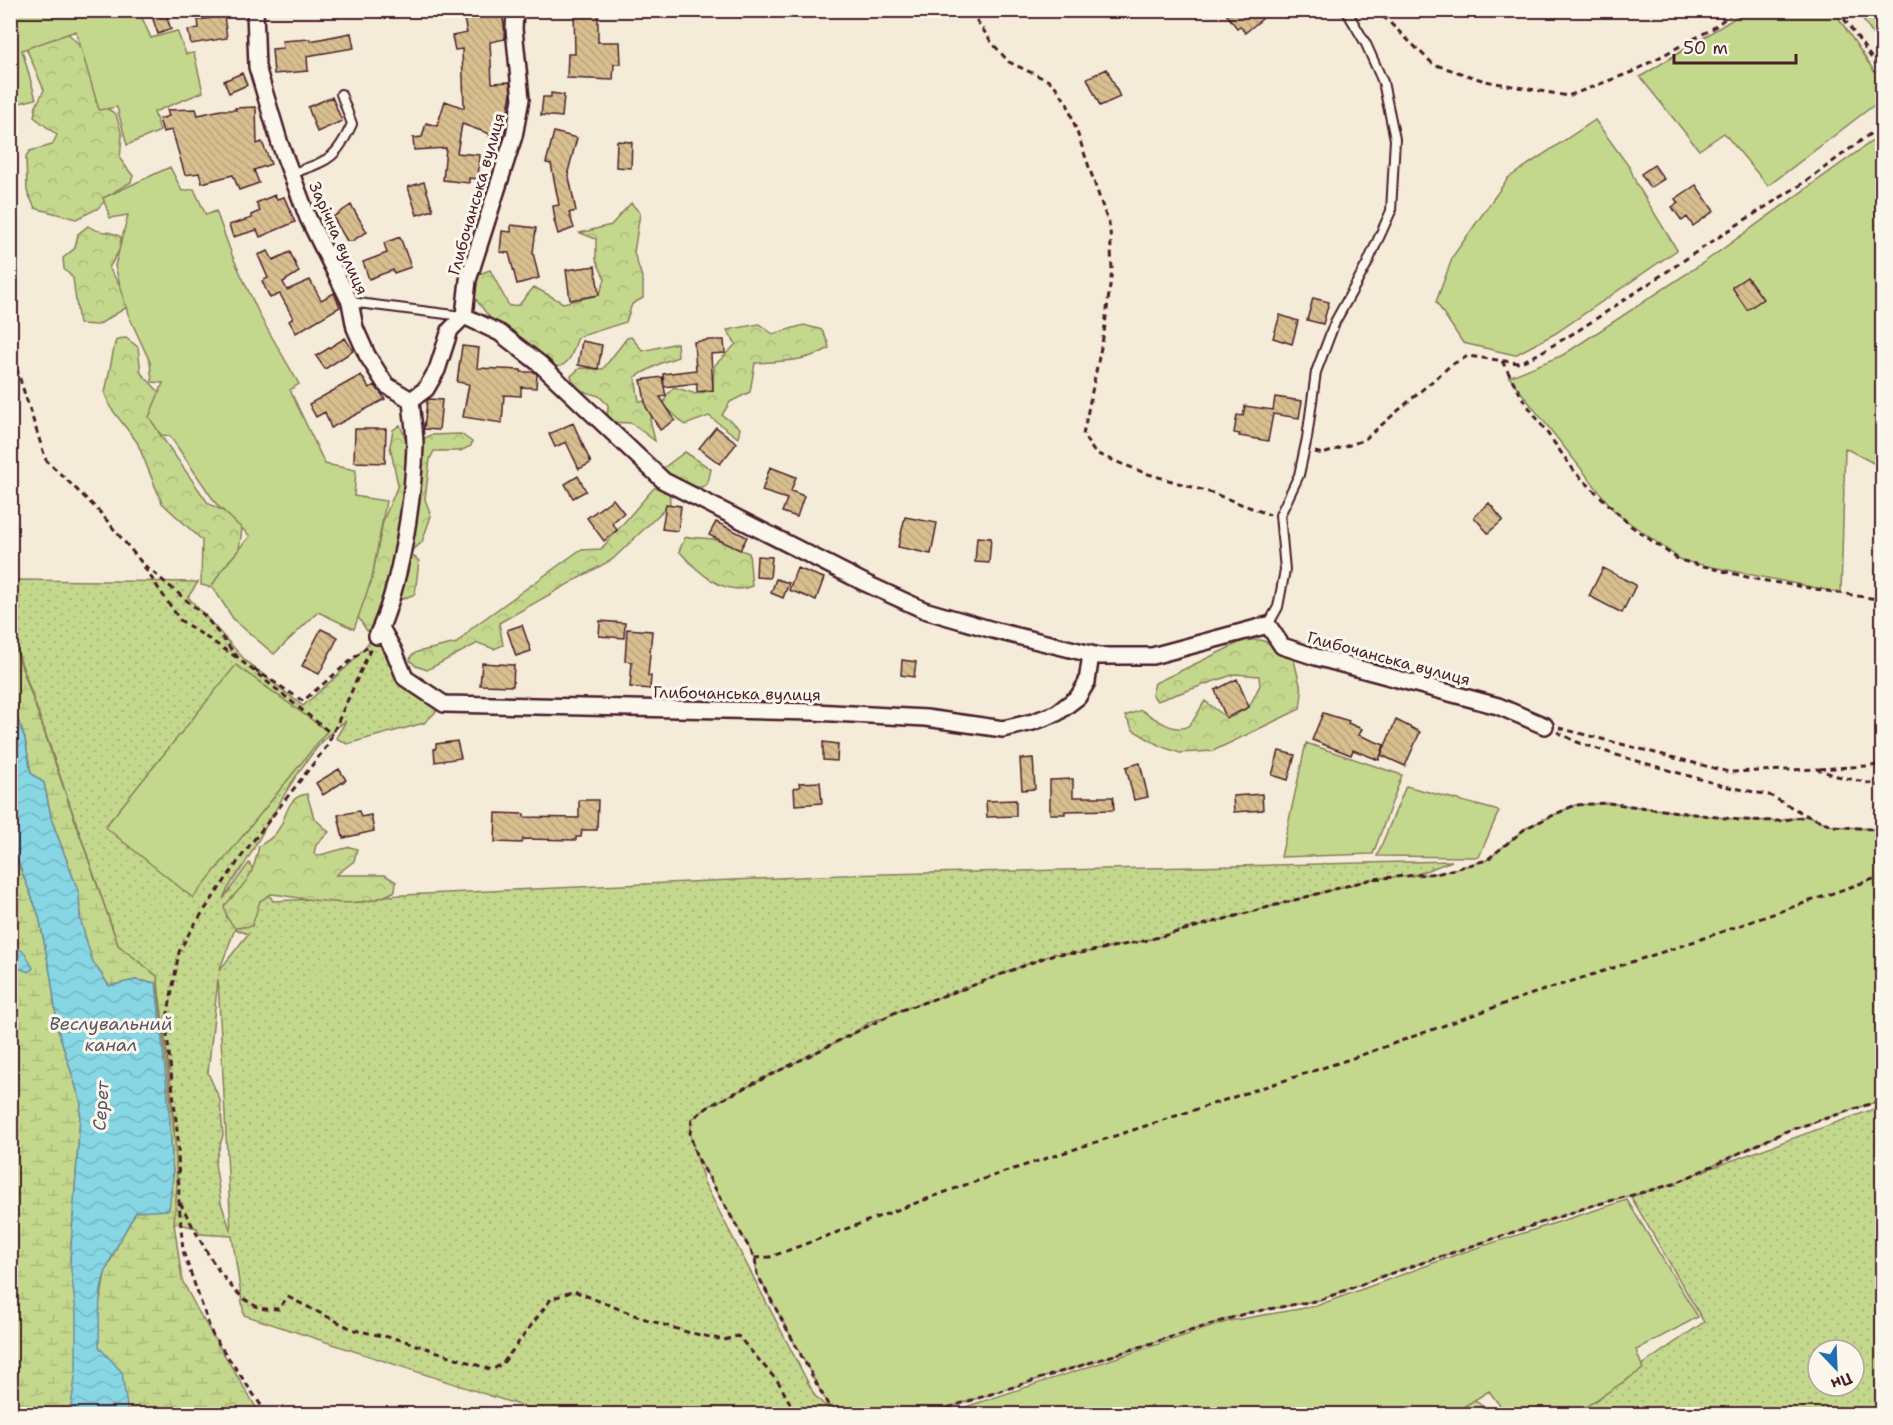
<svg xmlns="http://www.w3.org/2000/svg" width="1893" height="1425" font-family="'Shantell Sans',sans-serif">
<defs>
<pattern id="grass-dots" width="8" height="8" patternUnits="userSpaceOnUse" patternTransform="scale(1.5)"><rect width="8" height="8" fill="#c4d88d"/><path d="M2 2h.1M6 6h.1" fill="none" stroke="#aab97a" stroke-width="1.8" stroke-linecap="round"/></pattern>
<pattern id="forest-crowns" width="20" height="18" patternUnits="userSpaceOnUse" patternTransform="scale(1.5)"><rect width="20" height="18" fill="#c4d88d"/><path d="M2 6a3 3 0 1 1 6 0M12 15a3 3 0 1 1 6 0" fill="none" stroke="#aab97a"/></pattern>
<pattern id="wetland-marsh" width="20" height="14" patternUnits="userSpaceOnUse" patternTransform="scale(1.5)"><rect width="20" height="14" fill="#c4d88d"/><path d="M1 5h8M5 5V1M11 12h8M15 12V8" fill="none" stroke="#aab97a"/></pattern>
<pattern id="water-waves" width="16" height="10" patternUnits="userSpaceOnUse" patternTransform="scale(1.5)"><rect width="16" height="10" fill="#87d6e4"/><path d="M0 5q4-4 8 0t8 0" fill="none" stroke="#76b7c4"/></pattern>
<pattern id="building-back-hatch" width="6" height="6" patternUnits="userSpaceOnUse" patternTransform="scale(1.5)"><rect width="6" height="6" fill="#d8bf8f"/><path d="M-1 5l2 2M0 0l6 6M5-1l2 2" fill="none" stroke="#bba47c"/></pattern>
</defs>
<rect width="100%" height="100%" fill="#f4ecd9"/>
<filter id="ink" filterUnits="userSpaceOnUse"><feTurbulence type="fractalNoise" baseFrequency=".0167" numOctaves="2"/><feDisplacementMap in="SourceGraphic" scale="12" xChannelSelector="R" yChannelSelector="G"/><feConvolveMatrix kernelMatrix="1 2 1 2 8 2 1 2 1" color-interpolation-filters="sRGB"/></filter>
<g filter="url(#ink)">
<path fill="url(#grass-dots)" stroke="#877c5c" stroke-width="1.5" fill-rule="evenodd" d="M10,580l188,2 -10,15 57,63 58,46 48,-43 30,-35 24,50 39,26 -20,19 -77,21 -11,-6 10,-17c-39,24 -75,98 -99,139 -7,13 -19,24 -24,39l26,-36 24,38 570,-26 609,-14 -51,19 -298,70 -231,71 -182,113 14,48 111,214 19,18h-288l-302,-99 -12,-79 -33,-2 -2,-6 -23,-5c6,-82 -6,-165 -17,-246l-39,-32 -107,-312zM235,929l13,5 -29,37zM218,979l13,253 -10,-29 -6,-40 8,-28 -3,-35 -12,-27z
M1882,1106v308h-310l132,-92 -73,-125zM1818,1350h36v36h-36z
M1471,1397l21,17h-53z"/>
<path fill="url(#forest-crowns)" stroke="#877c5c" stroke-width="1.5" d="M58,25c29,22 37,42 38,77l20,12 6,21 -2,24 13,17 -2,6 -16,9 -18,18 -21,10 -41,-11 -8,-17 -1,-35 4,-5 22,-6 5,-10 -23,-18 2,-11 8,-16 -17,-40 10,-14z
M631,203l9,10 -6,40 9,27v18l-11,6 -6,18 -48,15c-5,12 -6,27 -21,30l-64,-45 -19,-25v-21l16,-6 19,36 10,-1 15,-18 29,16 36,-8 6,-16 -9,-19v-21l-16,-6 31,-8z
M88,226c15,10 19,2 33,11l-1,12 -11,19 18,28v11l-29,18 -19,-1 -6,-46 -9,-9 -1,-11 12,-10 3,-14z
M759,324l14,10 31,-9 18,5 6,13 1,5c-22,14 -48,13 -74,15l-5,29 -20,10 -8,13 18,13 -2,10 -29,-22 -24,9 -19,-18 -2,-3 2,-8 8,-9 22,7 17,-4 1,-24 22,-22 -9,-14z
M631,337l12,14 34,-8 1,14 -17,6 -26,14 4,24 21,2 -10,16 5,22 -24,-18 -24,-1 1,-17 -9,-9 -24,-7 -4,-13 9,-8 23,1 24,-31z
M126,338l12,9 3,26 20,21 -7,27 5,12 49,70 35,19 -6,42 -24,24 -12,-3 1,-45 -40,-37 -25,-61 -27,-35 -5,-14 10,-50 2,-4z
M400,425l10,24 -4,43 -8,33 -8,51 -15,41 -5,12 -3,2 -9,-14v-8l13,-26 12,-62 15,-36 -8,-39 3,-16z
M461,434l11,8 -1,4 -11,5h-26l-4,8 -5,40 6,17 -9,26 -12,11 9,8 -4,33 -15,6 -5,-10 20,-145 15,-10z
M685,452l26,17c-1,4 -2,11 -4,15 -7,8 -34,-1 -43,-3l-2,-12z
M654,488h15l1,16 -57,55 -114,64 4,22 -9,4 -16,-6 -51,27 -11,-4 -6,-6 1,-4 6,-4 40,-9 16,-16 107,-77 21,-1z
M689,537l24,2 36,14 3,33c-28,12 -56,-16 -73,-35l6,-13z
M1245,640h16l31,12 10,41 -2,16 -87,42 -33,2 -20,-7 -27,-16 -8,-14 16,-6c11,6 35,26 48,15 6,-5 11,-17 16,-24l21,16h6l17,-10 11,-22 -1,-9 -24,-2 -78,27 -5,-7 3,-11z
M307,794l7,24 15,14 -13,13 -2,8 2,3 34,-9 7,2 -3,12 -18,14h49l11,7 -1,9c-36,22 -84,7 -124,3l-11,7 -8,25 -17,2 -8,-10 -3,-12c21,-22 29,-29 35,-60 5,-3 12,-7 16,-12 13,-14 9,-37 32,-40z"/>
<path fill="url(#wetland-marsh)" stroke="#877c5c" stroke-width="1.5" d="M10,633l108,312 39,31 18,165 2,44 -3,38 8,57 16,31 62,103h-249v-570l28,72 12,61 7,53 23,73 -11,158 31,36 4,-24 15,-33 16,-28 37,-36 -4,-68 -13,-125 -21,-3 -26,6 -17,-25 -12,-43 -1,-25 -27,-72 -8,-38 -13,-10 -6,-34 -14,-38z"/>
<path fill="#c4d88d" stroke="#877c5c" stroke-width="1.5" d="M11,10l128,1 12,27 26,-7 9,23 8,-1 9,39 -49,20 6,19 -33,14 -10,-38 -18,3 -23,-79 -54,19 14,49 -25,6z
M1746,11h88l48,72v16l-114,87 -44,-53 -25,17 -59,-73z
M1857,11h25v37z
M1595,120l35,48 6,15 41,67 -121,83 -41,22 -52,-12 -27,-41 17,-46 55,-78z
M1882,134v353l-1,-20 -36,-19 -4,145 -158,-32 -67,-48 -107,-136 54,-22 140,-92z
M170,167l12,24 12,-2 12,26 10,-4 16,44 29,63 38,66 -9,6 35,74 31,6 -2,26 32,5 -14,77 -18,51 -36,-17 -44,42 -40,-34 -22,-34 9,-15 29,-35 -33,-31 -47,-69 -9,-1 -12,-18 14,-34 -11,-1 -2,-20 -22,-48 -13,-48 13,-51 -18,3 -7,-20z
M236,665l91,66 -134,167 -88,-71z
M1306,743l96,32 -29,79 -92,3z
M1406,786l93,25 -20,46 -102,-1z
M1608,803l133,17 37,1 30,-5 26,10 48,4v270l-98,32 -110,52 -83,22 -208,70 -63,24 -73,13 -319,101h-95l-76,-140 -2,-16 -59,-103 -6,-21 2,-15 19,-14 185,-93 70,-24 88,-34 27,-1 63,-12 228,-62 68,-6 47,-13 39,-32 49,-23z
M1627,1200l71,117 -62,33 7,19 -68,45h-69l-17,-23 -37,23h-508l285,-93 87,-15 145,-53z"/>
<path fill="url(#water-waves)" stroke="#6f8d9a" stroke-width="1.5" d="M11,701l14,38 6,34 13,10 8,38 27,72 1,25 12,42 17,26 26,-6 21,3 13,125 4,68 -4,34 -33,2c-11,19 -23,39 -30,59 -9,23 -6,52 -7,76l23,25 6,42h-58l6,-43v-58l-6,-52 11,-158 -23,-73 -7,-53 -12,-61 -28,-72z
M11,943l14,10 8,15 -4,4 -18,-7z"/>
<path fill="url(#building-back-hatch)" stroke="#4a1f2b" stroke-width="1.5" d="M150,10h14l7,19 -13,5z
M462,10h39l3,15 1,14 -15,3 2,41 18,-1 1,12 -9,47 -13,-3 1,-4 -28,-10 -5,29 23,2 -2,24 -9,-1v5l-26,-3 3,-32 -32,2 -1,-12 9,-1 4,-14 11,3 8,-25 19,7 -2,-59 -7,1 -3,-14 15,-3z
M574,10h24v32h22l1,22h-7l-1,16 -46,-2 1,-24h7z
M1223,10h32l7,9 -17,14 -5,-7 -3,2z
M224,16l3,22 -36,6 -3,-14 11,-2 -1,-8z
M351,33l3,15 -47,8 1,15 -34,3 -2,-25 11,-1 -1,-7 28,-2v2z
M1107,69l13,28 -20,9 -13,-28z
M242,73l5,12 -18,8 -5,-12z
M551,93l13,2 -2,22 -21,-2 2,-18h8z
M332,97l10,24 -25,11 -9,-25z
M256,107l1,37 5,-2 9,22 -17,6 5,13 -20,7 -6,-15 -31,8 -3,-10 -14,2 -13,-45 -9,2 -4,-13 10,-3 -2,-6 29,-1 2,6 23,-5h15l-1,-2z
M554,132l23,6 -9,34 8,39 -7,2 5,15 -16,6 -4,-14h1l-2,-14 6,-1 -8,-41 -5,-1z
M617,141l15,1 -1,26 -15,-1z
M1654,165l10,14 -14,9 -9,-14z
M424,182l9,28 -16,5 -9,-28z
M1696,185l18,26 -21,15 -6,-9 -5,4 -10,-14 6,-4 -3,-4z
M275,195l2,4 7,-2 11,25 -35,15 -3,-7 -24,7 -4,-12 23,-7 -1,-3 9,-4 -4,-8z
M351,205l16,27 -15,9h-5l-14,-24z
M511,225l25,3 -3,25 6,25 -22,6 -8,-31 -9,-1 2,-21 9,1z
M400,237l11,30 -17,6 -1,-3 -24,9 -6,-17 24,-9 -3,-10z
M268,251l5,9 17,-8 9,20 -16,10 4,8 23,-10 11,20 13,-7 6,14 -44,26 -7,-12 4,-3 -13,-24 -10,4 -8,-17 6,-3 -10,-23z
M595,266l4,29 -29,5 -4,-30z
M1747,277l16,22 -16,11 -15,-23z
M1313,298l16,4 -6,22 -16,-4z
M1280,315l18,6 -6,23 -19,-6z
M345,338l8,13 -28,18 -9,-13z
M710,340h14l1,13 -14,1 2,36 -16,2v-9l-33,4 2,9 -6,1 15,23 -15,10 -14,-23 -5,-27 21,-3 2,9 -1,-12 33,-4 -2,-28z
M582,341l20,4 -4,24 -20,-4z
M462,346l17,2 -2,20 44,2v2h13l3,2 -1,14 -15,-1v9l-17,-1 -2,28 -39,-6 6,-33 -12,-2z
M361,375l8,13 6,-3 10,14 -54,29 -6,-16 -9,5 -7,-13z
M1275,397l27,4 -3,17 -26,-4 -5,27 -29,-5 1,-2 -6,-1 3,-18 6,1 2,-10 28,4z
M429,399l13,1 -3,30 -15,-1 3,-28z
M573,423l18,40 -12,6 -13,-27 -11,5 -6,-13z
M716,427l21,16 -17,21 -21,-16z
M355,429h31l-1,34 -31,-1z
M770,467l26,10 -5,14 13,5 -7,21 -15,-5 5,-13 -25,-8z
M578,476l8,15 -13,7 -8,-14z
M613,499l11,14 -12,10 5,7 -13,11 -17,-23z
M1489,503l14,17 -15,13 -14,-16z
M666,504l15,2 -3,25 -16,-2z
M905,517l32,6 -6,31 -33,-7z
M716,522l31,15 -7,13 -31,-15z
M977,537l14,1 -2,25 -14,-1z
M757,556l15,1 -2,21 -14,-1z
M797,568l27,10 -8,22 -27,-10z
M1603,568l33,17 -14,28 -33,-17z
M776,579l13,4 -6,15 -12,-5z
M600,621l25,2 -1,15 -25,-2z
M522,625l9,26 -15,5 -9,-26z
M321,629l17,8 -19,37 -17,-8z
M627,629l25,2 -4,45h3l-1,13 -20,-2 2,-25 -7,-1z
M902,660l14,2 -2,15 -13,-2z
M482,663l32,2 -1,21 -33,-1z
M1237,679l12,28 -23,11 -11,-28z
M1323,713l26,8 -1,2 14,6 -3,6 25,10 -5,15 -26,-10 -2,5 -39,-15z
M1396,720l24,12 -15,34 -24,-11z
M457,741l4,17 -26,4 -1,-13 2,-1v-4z
M823,742l15,2 -1,17 -14,-1z
M1279,751l16,4 -7,25 -16,-5z
M1033,758l2,31 -13,1 -2,-31z
M1140,763l8,34 -14,3 -8,-33z
M339,769l7,11 -23,15 -7,-12z
M1073,779v18h40l1,13 -49,1v3h-15v-34z
M820,782l2,21 -27,2 -1,-17 6,-1 -1,-4z
M1262,794l1,16 -29,2 -1,-16z
M579,800h19l-1,30h-15l-1,7h-5v3l-53,-1 -1,4 -27,-1 1,-29 28,1v3l55,1z
M1016,800v16l-29,1 -1,-16z
M359,811l2,6 10,-2 3,16 -31,7 -5,-23z"/>
<g fill="none" stroke-linecap="round" stroke-linejoin="round">
<g stroke="#4a1f2b" stroke-width="12">
<path id="lane" d="M291,174c37,-14 44,-13 61,-50l-11,-30
M350,302l112,14
M1268,625l10,-18 7,-37 -5,-55 19,-40 8,-37 9,-66 19,-50 32,-58 24,-53 4,-72 -12,-57 -17,-38 -20,-34"/>
</g>
<g stroke="#4a1f2b" stroke-width="20">
<path id="street" d="M255,10l2,57 23,77 28,74 42,84 5,26 12,27 19,30 25,15c1,15 4,31 4,46 -2,56 -14,139 -38,190
M464,316l36,17 40,31 124,117 201,102 59,27 69,20 106,26h53l116,-31 14,21 34,11 182,49 47,20
M411,400l15,-11 11,-19 13,-40 14,-14 4,-36 46,-144 7,-37 -7,-70 1,-19
M381,628l13,23 11,27 39,26 370,8 112,6 77,11 30,-7 24,-9 21,-16 9,-15 4,-28"/>
</g>
<path stroke="#4a1f2b" stroke-width="3" stroke-dasharray="6 4.5" stroke-linecap="butt" d="M973,10l2,8 17,25 17,19 44,21 14,20 43,125 2,42 -8,63 -21,102 12,18 50,20 67,20 58,22
M1374,10l12,9 47,45 52,17 83,15 64,-24 80,-43 24,-19
M1838,10l44,63
M10,348l36,112 53,51 43,52 62,52 35,44 94,76
M1502,361l21,38 52,73 56,54 48,34 76,19 121,20
M1315,452l8,2 41,-14 87,-75 17,-9 51,7 19,-9 41,-24 161,-107 68,-43 74,-55
M144,567l36,53 56,37
M254,669l49,32 65,-55
M1559,728l170,44 88,-3 20,7 45,10
M1557,732l20,10 36,12 111,32 45,9 39,21 26,10 48,4
M1819,769l63,-4
M180,1203c19,33 43,90 80,105 5,2 13,0 18,1l10,-12 66,33 48,10 90,30 11,-7 48,-64 23,-8 68,27 45,14 37,8 14,-4 41,47 17,31
M755,1258l15,-1 192,-71 394,-129 170,-61 152,-49 204,-71
M267,1414l-55,-80 -29,-83 -4,-49 -1,-63 -12,-115 13,-72 13,-24 54,-78 81,-104 44,-98
M833,1414l-76,-140 -2,-16 -59,-103 -6,-21 2,-15 19,-14 185,-93 70,-24 88,-34 27,-1 63,-12 228,-62 68,-6 47,-13 39,-32 49,-23 33,-2 132,17 38,1 30,-5
M928,1414l319,-101 73,-13 63,-24 208,-70 83,-22 110,-52 98,-32"/>
<use href="#lane" stroke="#fbf7ec" stroke-width="8"/>
<use href="#street" stroke="#fbf7ec" stroke-width="15"/>
</g>
</g>
<g text-anchor="middle" stroke-width="6" stroke-linejoin="round" paint-order="stroke">
<g font-size="16" fill="#4a1f2b" stroke="#fbf7ec">
<text transform="translate(476 194) rotate(-74)" y="6">Глибочанська вулиця</text>
<text transform="translate(339 238) rotate(66)" y="6">Зарічна вулиця</text>
<text transform="translate(1389 658) rotate(15)" y="6">Глибочанська вулиця</text>
<text transform="translate(737 693) rotate(1)" y="6">Глибочанська вулиця</text>
</g>
<g font-size="18" font-style="italic" fill="#5c5662" stroke="#fbf7ec">
<text x="111" y="1030">Веслувальний<tspan x="111" dy="21">канал</tspan></text>
<text transform="translate(101 1106) rotate(-86)" y="6">Серет</text>
</g>
</g>
<rect width="1893" height="1425" fill="none" stroke="#fbf7ec" stroke-width="36"/>
<rect x="18" y="18" width="1857" height="1389" fill="none" stroke="#4a1f2b" stroke-width="2" filter="url(#ink)"/>
<g transform="translate(1836 1368) rotate(157)"><circle r="28" fill="#fbf7ec" stroke="#b4a19f" stroke-width="1.5"/>
<path d="M0-4.5L10 22L0 15L-10 22Z" fill="#1f6fb2"/>
<text y="-9" font-size="16" font-weight="bold" text-anchor="middle" fill="#4a1f2b">Пн</text>
</g>
<path d="M1674 54v9h122v-9" fill="none" stroke="#4a1f2b" stroke-width="3"/>
<text x="1683" y="54" font-size="18" fill="#4a1f2b" stroke="#fbf7ec" stroke-width="4.5" paint-order="stroke">50 m</text>
</svg>
